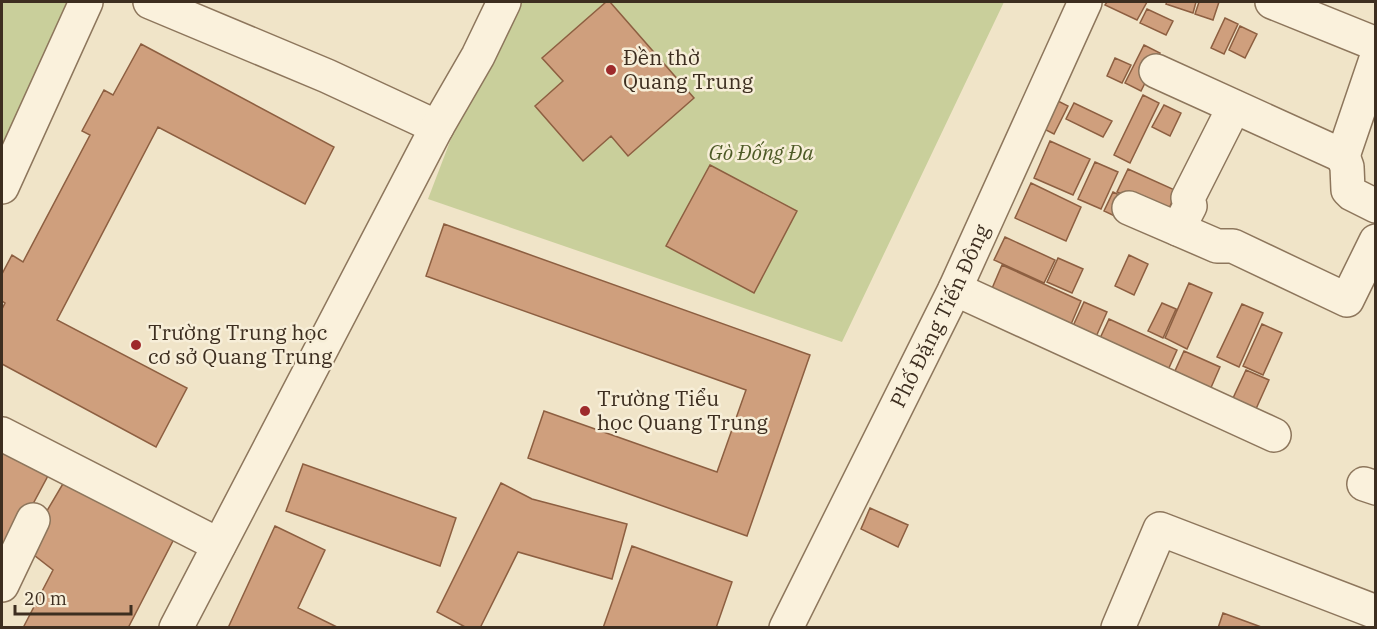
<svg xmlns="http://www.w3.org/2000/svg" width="1377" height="629" font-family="'IBM Plex Serif',serif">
<rect width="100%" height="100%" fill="#f0e4c8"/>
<path fill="#c9cf9b" d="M2,2h84l-84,185z
M512,2h492l-162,340 -414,-143 50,-131z"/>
<path fill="#cf9f7d" stroke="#8d5f41" stroke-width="1.5" d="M606,2h4l84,96 -66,58 -17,-20 -28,25 -48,-55 28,-25 -21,-23z
M1107,2h40l-10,18 -32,-15z
M1167,2h29l-3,11 -27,-9z
M1199,2h20l-6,18 -18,-6z
M1147,9l26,12 -7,14 -26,-12z
M1225,18l13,6 -14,30 -13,-6z
M1240,26l17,8 -12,24 -16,-8z
M141,44l193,103 -29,57 -147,-77 -101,193 130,68 -31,59 -154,-83v-55l3,-6 -3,-2v-27l10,-19 11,7 67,-127 -8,-4 22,-41 9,5z
M1144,45l16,8 -19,38 -16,-8z
M1115,58l16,7 -9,18 -15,-7z
M1143,95l16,8 -29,60 -16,-8z
M1052,98l16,8 -14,28 -16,-8z
M1074,103l38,18 -9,16 -37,-18z
M1164,105l17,8 -11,23 -18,-9z
M1050,141l40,18 -17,36 -39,-17z
M1095,162l23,10 -17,37 -23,-10z
M710,165l87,46 -43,82 -88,-47z
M1128,169l49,22 -11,24 -49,-23z
M1031,183l50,24 -15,34 -51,-23z
M1113,192l17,8 -9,19 -17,-8z
M444,224l366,131 -63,181 -219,-78 16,-47 173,61 29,-82 -320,-114z
M1005,237l50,23 -11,23 -50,-23z
M1129,255l19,9 -14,31 -19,-9z
M1058,258l25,11 -11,24 -25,-11z
M1002,265l79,36 -15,35 -79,-36z
M1189,283l23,10 -25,56 -22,-11z
M1084,302l23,10 -16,36 -23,-11z
M1162,303l14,6 -13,29 -15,-7z
M1242,304l21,9 -24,54 -22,-10z
M1109,319l68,31 -14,31 -68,-32z
M1262,324l20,9 -19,42 -20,-9z
M1184,351l36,16 -14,32 -36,-17z
M1246,370l23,10 -18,40 -23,-11z
M2,445l48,27 -48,90z
M303,464l153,54 -16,48 -154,-55z
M64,482l113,51 -49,95h-105l30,-58 -28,-22z
M501,483l31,16 95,25 -15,55 -94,-27 -38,76h-13l-30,-16z
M870,508l38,17 -10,22 -37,-18z
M275,526l50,24 -27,58 41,20h-111z
M632,546l100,36 -16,46h-113z
M1223,613l41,15h-46z"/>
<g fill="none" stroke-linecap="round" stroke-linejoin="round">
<g stroke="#8d765c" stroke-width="36">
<g id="minor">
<path d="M150,2l177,74 110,51"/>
<path d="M1272,2l104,42"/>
<path d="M1156,71l187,85"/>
<path d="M1343,156l33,-97"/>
<path d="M1343,156l4,11 1,23 4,4 24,12"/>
<path d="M2,187l84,-185"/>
<path d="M1129,208l88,38h16l114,54 29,-59"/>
<path d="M1178,229l12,-23 -2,-8 46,-91"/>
<path d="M955,289l319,146"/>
<path d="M2,434l217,111"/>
<path d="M1364,484l12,4"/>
<path d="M2,585l31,-65"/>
<path d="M176,628l261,-501 41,-71 26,-54"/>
<path id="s1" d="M786,628l169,-339 130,-287"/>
<path d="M1118,628l42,-99 216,83"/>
</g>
</g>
<use href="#minor" stroke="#faf1dc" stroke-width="33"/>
</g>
<g fill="#9e2a2b" stroke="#f7eed8" stroke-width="2">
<circle cx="611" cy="70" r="6"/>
<circle cx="136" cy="345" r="6"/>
<circle cx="585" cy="411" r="6"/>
</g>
<g text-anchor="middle" stroke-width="5" stroke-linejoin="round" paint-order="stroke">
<g font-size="21" fill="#3d2e20" stroke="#f7eed8" text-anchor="start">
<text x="623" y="65">Đền thờ<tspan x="623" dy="24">Quang Trung</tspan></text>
<text x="148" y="340">Trường Trung học<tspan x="148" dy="24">cơ sở Quang Trung</tspan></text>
<text x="597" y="406">Trường Tiểu<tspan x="597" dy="24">học Quang Trung</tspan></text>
</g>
<g font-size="21" font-style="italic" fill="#4d5a26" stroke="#f7eed8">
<text x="761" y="160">Gò Đống Đa</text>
</g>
<g font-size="21" fill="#3d2e20" stroke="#f7eed8">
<text dy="7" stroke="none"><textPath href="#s1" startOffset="348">Phố Đặng Tiến Đông</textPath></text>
</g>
</g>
<rect width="1377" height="629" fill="none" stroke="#3d2e20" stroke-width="6"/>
<path d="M15 605v9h116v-9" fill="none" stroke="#3d2e20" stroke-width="3"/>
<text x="24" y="605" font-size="18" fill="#3d2e20" stroke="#f7eed8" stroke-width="4.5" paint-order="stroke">20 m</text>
</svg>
